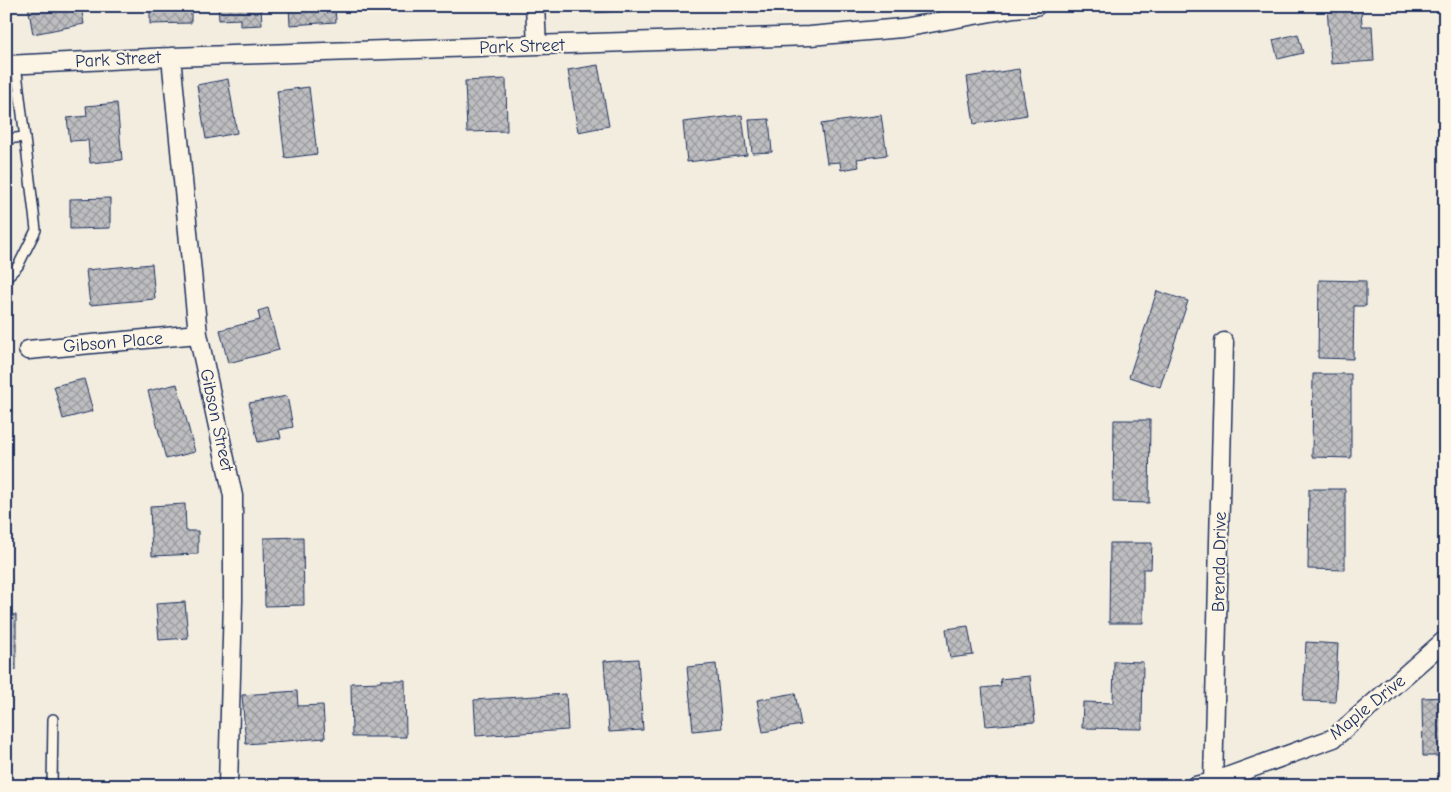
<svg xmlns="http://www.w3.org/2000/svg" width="1451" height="792" font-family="'Comic Neue',sans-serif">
<defs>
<pattern id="building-cross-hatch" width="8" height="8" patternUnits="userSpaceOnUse" patternTransform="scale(1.25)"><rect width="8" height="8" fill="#bebec0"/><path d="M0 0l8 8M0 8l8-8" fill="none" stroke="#9a9b9f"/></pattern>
</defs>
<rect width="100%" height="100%" fill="#f3ede0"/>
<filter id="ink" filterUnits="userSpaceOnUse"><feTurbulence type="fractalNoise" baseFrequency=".02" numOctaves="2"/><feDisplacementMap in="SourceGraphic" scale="10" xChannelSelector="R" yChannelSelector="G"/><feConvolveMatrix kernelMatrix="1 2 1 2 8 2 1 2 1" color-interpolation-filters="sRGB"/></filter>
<g filter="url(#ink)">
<path fill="url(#building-cross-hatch)" stroke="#1b2f5e" d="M28,6h53l3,18 -51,10z
M150,6h41v17l-41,1z
M218,6h43l1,19 -22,1v-7l-21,1z
M289,6h46l1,16 -46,3z
M590,6h31v5l-31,2z
M1361,6l1,20h10l2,35 -43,3 -4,-57z
M1298,34l5,19 -25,6 -5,-19z
M598,65l11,61 -31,6 -10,-62z
M1019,69l8,46 -53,9 -7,-47z
M228,79l9,54 -31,6 -9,-54z
M506,79l1,52 -40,1 -2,-51z
M309,87l8,67 -32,4 -8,-67z
M117,103l5,57 -32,3 -2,-23 -18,1 -3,-23 20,-2 -1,-10z
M742,115l5,40 -60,7 -4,-40z
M881,115l6,40 -30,4 2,8 -18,3 -1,-8 -13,1 -6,-39z
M769,119l3,33 -20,1 -3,-33z
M110,198v30l-40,1v-30z
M152,264l3,35 -65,6 -4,-35z
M1319,280l47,1v25h-12l-1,53 -35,-1z
M1157,291l31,10 -28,86 -31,-10z
M268,308l11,42 -51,13 -8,-33 40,-10 -2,-9z
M1313,374h38v84l-39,-1z
M84,379l9,32 -30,8 -9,-33z
M177,384l18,68 -29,7 -18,-68z
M287,396l6,31 -14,3 2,8 -23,4 -9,-39z
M1114,420h36l-1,83 -36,-1z
M1309,489h36v81l-37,-1z
M185,504l1,27h12v23l-46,2 -2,-50z
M303,537l1,68 -39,1 -1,-68z
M1110,543h42l-1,26h-8v54h-34z
M185,602l3,36 -29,2 -3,-36z
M6,614l10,1v55h-10z
M968,626l5,29 -23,3 -4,-29z
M1306,642l32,2 -3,58 -32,-1z
M638,659l5,71 -34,2 -5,-71z
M1114,661l29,1 -1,67 -60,-1 1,-26 30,1z
M716,664l6,64 -29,3 -6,-64z
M1030,676l5,46 -49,4 -4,-38 19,-2 -1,-7z
M381,680h24l1,57h-54l-1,-54 30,-1z
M297,691l1,15 25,-1 2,33 -79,6 -4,-49z
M795,693l6,32 -38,7 -6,-32z
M566,694l2,36 -92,6 -2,-36z
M1445,697v59h-22l-1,-58z"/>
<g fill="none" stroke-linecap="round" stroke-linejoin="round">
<g stroke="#1b2f5e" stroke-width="12">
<path id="service" d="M6,139l19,-2
M6,278l12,-12 18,-36 -20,-166
M52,786l1,-67"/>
</g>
<g stroke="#1b2f5e" stroke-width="21">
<path id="minor" d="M535,6l2,39
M171,57l27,277 35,162v105l-5,185
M6,65l165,-8 639,-21 92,-8 112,-20 22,-2
M28,350l170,-16
M1213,782l11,-440
M1195,786l18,-4 121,-44 111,-98"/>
</g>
<use href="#service" stroke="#fcf5e5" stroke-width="9"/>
<use href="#minor" stroke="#fcf5e5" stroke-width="18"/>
</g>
</g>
<g text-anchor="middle" stroke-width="4.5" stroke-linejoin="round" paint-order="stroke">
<g font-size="18" fill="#1b2f5e" stroke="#fcf5e5">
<text transform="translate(522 46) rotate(-2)" y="6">Park Street</text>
<text transform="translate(118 59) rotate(-3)" y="6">Park Street</text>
<text transform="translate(113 342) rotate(-5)" y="6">Gibson Place</text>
<text transform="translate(217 420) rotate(78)" y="6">Gibson Street</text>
<text transform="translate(1219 562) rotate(-89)" y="6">Brenda Drive</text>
<text transform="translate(1367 707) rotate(-39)" y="6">Maple Drive</text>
</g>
</g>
<rect width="1451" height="792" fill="none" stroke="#fcf5e5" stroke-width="25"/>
<rect x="12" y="12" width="1426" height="767" fill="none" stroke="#1b2f5e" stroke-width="2" filter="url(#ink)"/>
</svg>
